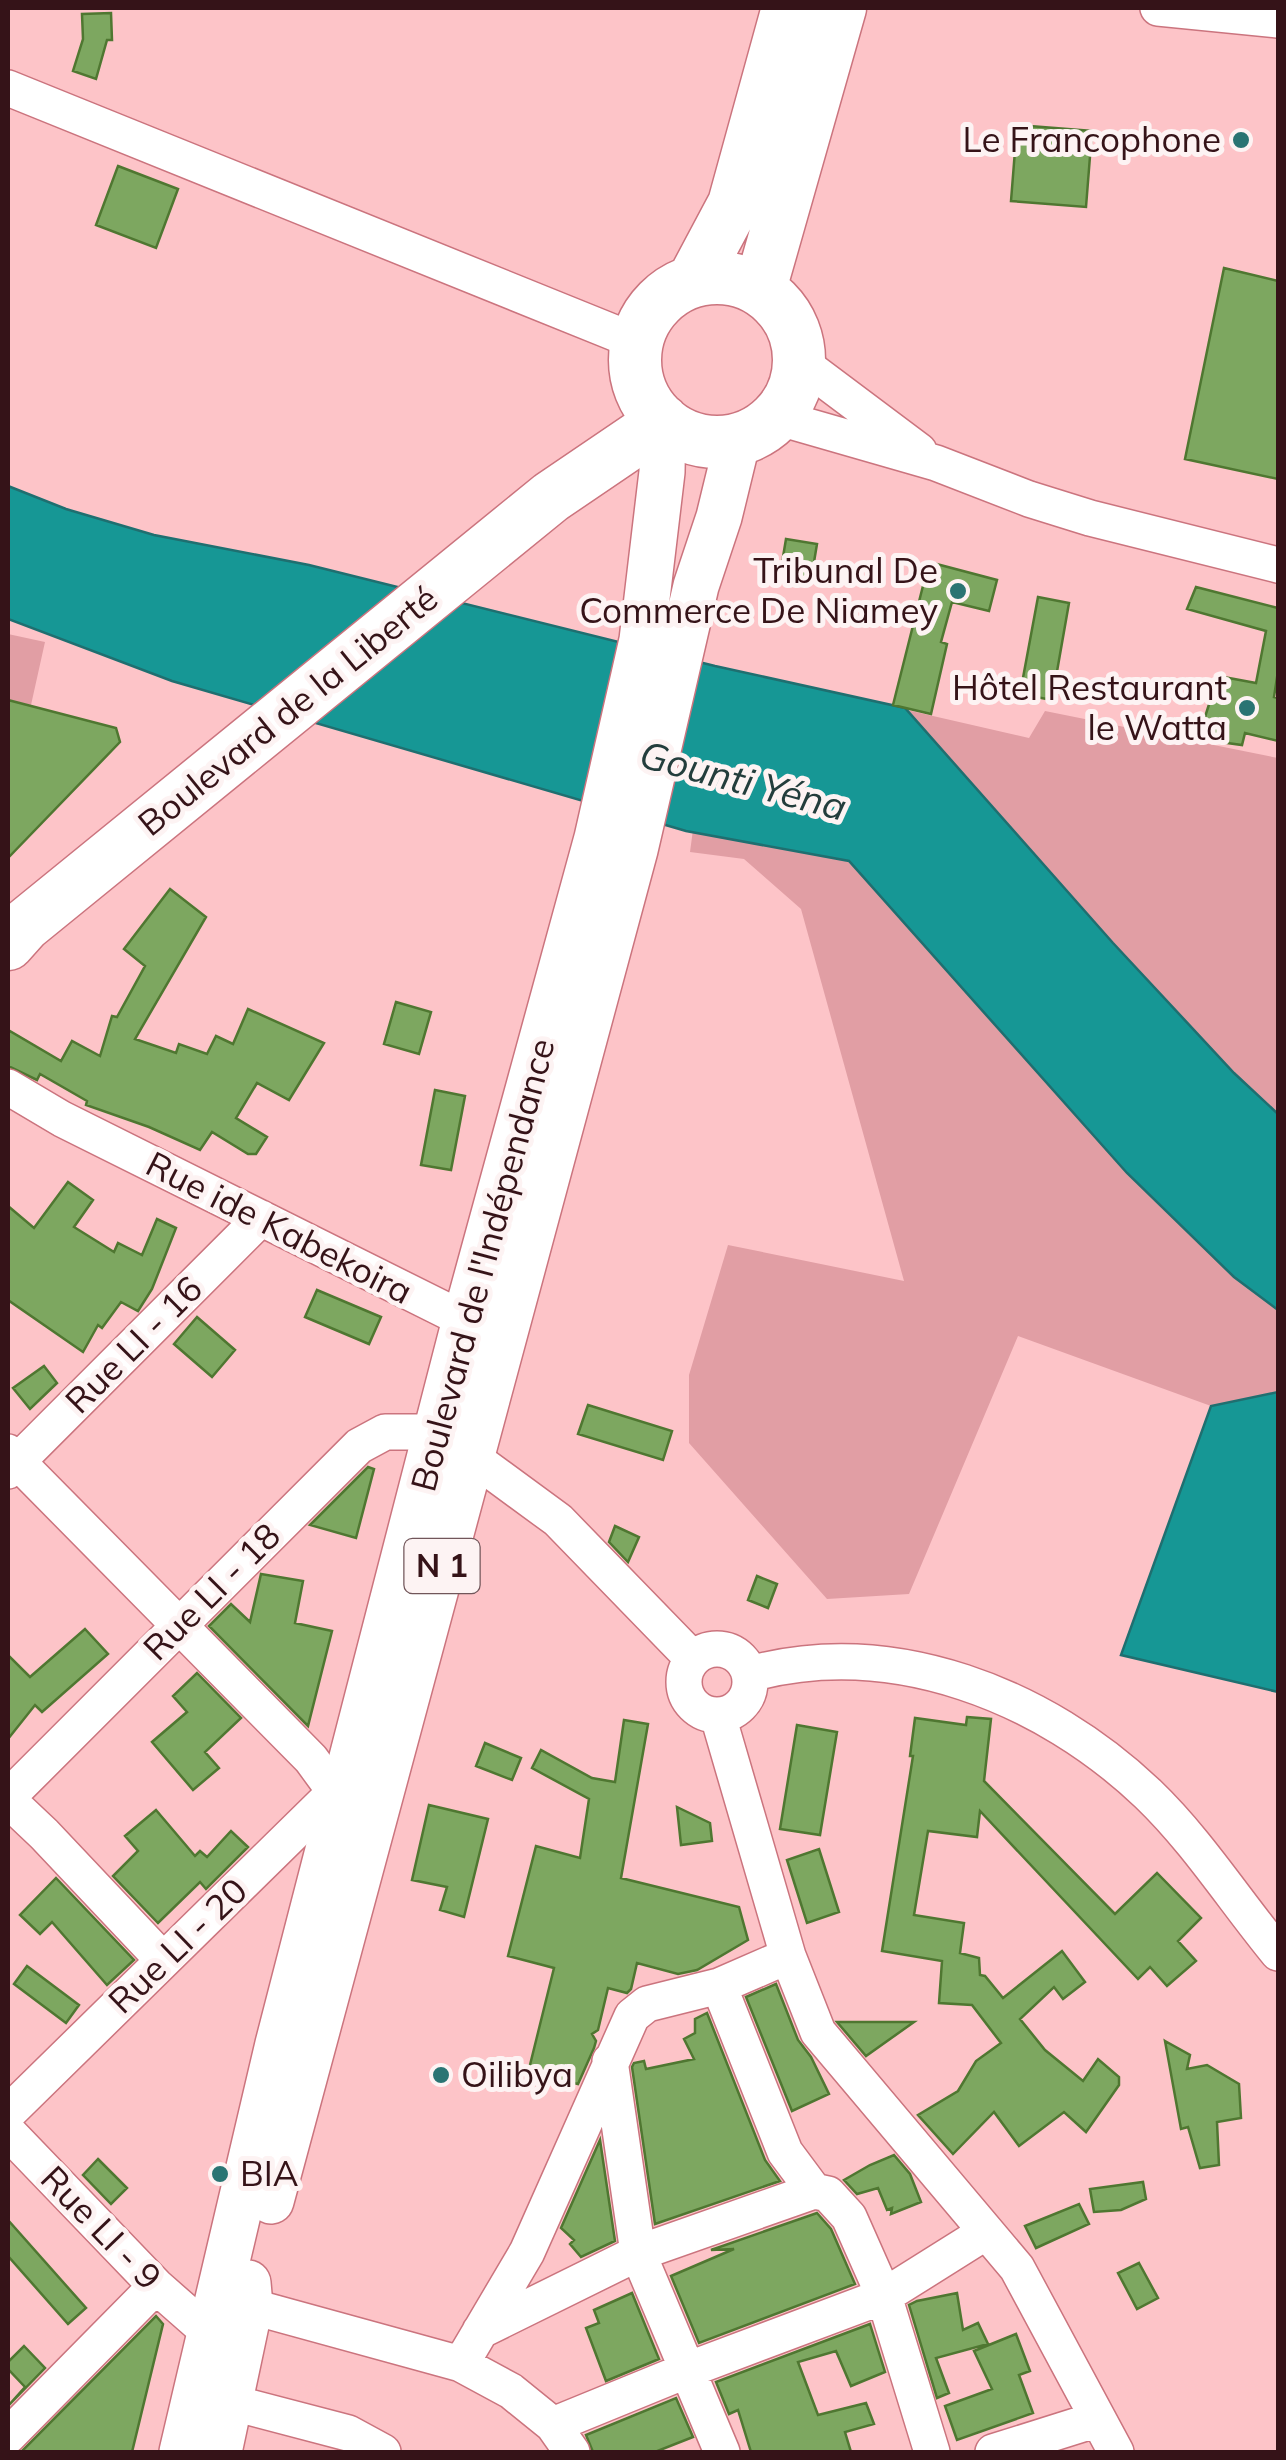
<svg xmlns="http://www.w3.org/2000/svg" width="1286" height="2460" font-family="Mulish,sans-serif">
<rect width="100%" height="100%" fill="#fdc4c8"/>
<path fill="#e19ea4" d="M8,634l37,8 -14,63 -23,-5z
M715,666l314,72 16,-27 233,47v634l-67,14 -193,-70 -109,258 -82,5 -138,-156v-68l39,-130 176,36 -103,-372 -57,-50 -54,-7z"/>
<path fill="#169795" stroke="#1f6f70" stroke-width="2.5" d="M8,486l58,23 88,26 155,30 406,101 190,42 208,235 121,130 44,41v196l-44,-33 -107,-104 -278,-312 -163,-30 -514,-150 -164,-62z
M1278,1392v300l-157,-37 90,-249z"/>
<path fill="#7da760" stroke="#4f7731" stroke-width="2.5" d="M111,13l1,27h-5l-11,39 -23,-8 10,-32 -1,-25z
M1017,125l75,6 -6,76 -75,-6z
M118,166l60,23 -22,59 -60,-23z
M1224,268l54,13v198l-93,-20z
M786,539l31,5 -6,36 -31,-5z
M929,562l68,18 -8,31 -37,-9 -11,40 6,2 -16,70 -38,-9z
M1196,587l82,21v63l-4,26 4,1v43l-33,-8 -3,12 -44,-6 20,-63 38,7 10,-52 -79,-22z
M1038,597l31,6 -17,97 -32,-6z
M8,700l108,28 4,14 -112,116z
M170,889l36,28 -71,122 41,14 3,-9 28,10 9,-18 17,8 15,-35 76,34 -35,57 -32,-17 -21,35 31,19 -11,17h-8l-36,-22 -12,18 -51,-23 -63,-22 1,-4 -47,-27 -3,6 -29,-14v-36l53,31 11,-20 28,15 12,-40 5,1 28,-51 -21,-17z
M396,1002l35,10 -12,42 -35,-10z
M435,1090l30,6 -14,74 -30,-5z
M68,1182l25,18 -19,27 40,25 4,-9 24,12 15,-36 19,9 -24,61 -14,22 -17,-9 -19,26 -4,-3 -15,27 -75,-52v-94l26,22z
M317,1290l64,27 -12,27 -64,-27z
M197,1317l38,33 -23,27 -38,-33z
M44,1366l13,17 -27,26 -17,-21z
M588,1405l84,26 -9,29 -85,-26z
M368,1467l6,2 -18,69 -46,-13z
M615,1526l24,11 -11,25 -19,-20z
M261,1574l42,7 -8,42 37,8 -24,95 -99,-100 22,-22 19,18z
M757,1576l20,8 -9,24 -20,-8z
M85,1629l23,25 -66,58 -7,-7 -27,34v-84l22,22z
M197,1673l44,45 -36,34 14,16 -26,22 -41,-48 35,-30 -14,-16z
M967,1717l24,2 -7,62 131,133 42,-41 44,45 -23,23 18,20 -29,25 -17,-19 -12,12 -158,-168 -3,26 -49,-6 -14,84 50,8 -4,30 19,5 1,17 5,1 18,22 59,-47 23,31 -22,17 -9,-12 -34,32 25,31 38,31 15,-22 21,18v8l-33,47 -22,-20 -45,34 -25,-34 -41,42 -35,-39 40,-24 18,-30 25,-18 -29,-38 -33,-2 3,-42 -60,-10 31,-195h-3l5,-38 51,7z
M624,1720l24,4 -27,154 118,29 9,33 -51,30 -19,4 -41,-11 -6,26 -4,4 -19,-5 -10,42 -6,4 4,7 -2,7 -16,36 -50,-11 26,-105 -46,-12 28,-110 44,12 9,-59 -57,-31 9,-18 51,28 23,4z
M797,1725l40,7 -17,103 -40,-6z
M485,1743l36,15 -9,22 -36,-14z
M429,1805l59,14 -24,98 -24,-7 7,-23 -35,-7z
M677,1807l33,16 2,18 -31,4z
M156,1810l39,46 5,-5 7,6 24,-26 17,16 -42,42 -6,-7 -42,41 -45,-47 25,-25 -13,-15z
M819,1849l20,63 -32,11 -20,-63z
M56,1878l78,82 -27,25 -55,-63 -12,12 -20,-19z
M27,1966l52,39 -13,18 -52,-39z
M776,1984l22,56 13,17 18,37 -37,17 -46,-114z
M707,2013l58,147 15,21 -125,43 -23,-157 2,-4 10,-2 2,8 48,-10 -10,-20 11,-6v-14z
M837,2022h77l-48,34z
M1165,2041l25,14 -3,14 20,-4 32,19 2,34 -24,4 2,43 -19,3 -12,-41 -7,2z
M600,2140l15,101 -34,16 -11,-13 4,-4 -13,-12z
M894,2155l16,19 11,28 -30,12 1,-6 -5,2 -9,-22 -21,6 -13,-14 26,-15z
M98,2159l29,29 -16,16 -28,-29z
M1143,2182l3,17 -25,11 -27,2 -4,-23z
M1079,2204l10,20 -53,24 -11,-22z
M817,2213l14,16 24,55 -156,59 -28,-67 63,-27 -23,1z
M8,2220l78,88 -18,16 -60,-68z
M1139,2263l19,35 -21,11 -19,-36z
M632,2293l27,66 -53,22 -20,-53 13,-5 -5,-13z
M957,2293l6,37 15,-7 10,21 -52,14 13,35 -12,5 -28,-93 8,-4z
M156,2316l7,8 -31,128h-111z
M870,2324l15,48 -34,14 -15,-35 -38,11 20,53 48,-12 8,21 -29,8 6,20h-100l-13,-42 -9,4 -13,-32z
M1016,2334l14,37 -11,4 14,38 -76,27 -12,-34 47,-17 -18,-38z
M24,2346l21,22 -37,38 17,-19 -17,-18v-7z
M676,2398l17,39 -38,15h-62l-7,-17z"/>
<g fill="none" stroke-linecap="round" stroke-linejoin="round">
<g stroke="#cb747e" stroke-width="38">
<path id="minor" d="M1158,8l120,12
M8,88l629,254
M799,361l120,90
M776,417l160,46 93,36 61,19 188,47
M8,1087l54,32 403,201
M8,1452l303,307 19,26 8,29
M472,1457l86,63 135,139
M8,1471l253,-253
M684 1682a33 33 0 1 1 66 0a33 33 0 1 1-66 0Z
M750,1674c143,-39 294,21 398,120 49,47 87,107 130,159
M718,1716l70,240 30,76 199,236 99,184
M8,1797l351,-351 26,-14h53
M8,1800l36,34 119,126
M719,1986l66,166 29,39 14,3 21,23 35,79 48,156
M610,2061l28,192 84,199
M8,2113l325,-319
M8,2132l148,154 41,36
M250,2306l211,58 50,27 42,34 19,27
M480,2331l158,-78 176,-62
M461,2364l66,-112 105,-236 15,-12 72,-18 69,-30
M230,2402l118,31 35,19
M553,2425l137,-56 194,-73 102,-64
M8,2436l148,-150
M993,2452l105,-33"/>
</g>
<g stroke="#cb747e" stroke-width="48">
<path id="major" d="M271,2201l364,-1351 61,-264 23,-69 19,-78
M182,2452l96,-408 187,-724 132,-482 45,-198 20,-168 1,-51
M219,2452l31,-146 -2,-23"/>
</g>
<g stroke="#cb747e" stroke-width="55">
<path id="highway" d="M635 360a82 82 0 1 1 164 0a82 82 0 1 1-164 0Z
M693,281l41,-77 54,-196
M760,289l80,-281
M8,944l17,-19 526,-428 112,-76"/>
</g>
<use href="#minor" stroke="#fff" stroke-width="35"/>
<use href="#major" stroke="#fff" stroke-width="45"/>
<use href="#highway" stroke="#fff" stroke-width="52"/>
</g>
<g fill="#2a7473" stroke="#fdf3f3" stroke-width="4">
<circle cx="1241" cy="140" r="10"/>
<circle cx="958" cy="591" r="10"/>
<circle cx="1247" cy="708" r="10"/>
<circle cx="441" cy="2075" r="10"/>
<circle cx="220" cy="2174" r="10"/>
</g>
<g text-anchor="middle" stroke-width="10" stroke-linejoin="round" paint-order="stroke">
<rect fill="#fdf3f3" stroke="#71565a" stroke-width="2.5" x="404.5" y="1539" width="75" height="54" rx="8"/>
<g font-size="32" font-weight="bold" fill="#351318">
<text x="442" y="1577">N 1</text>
</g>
<g font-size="35" fill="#351318" stroke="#fdf3f3" text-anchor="end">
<text x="1221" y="152">Le Francophone</text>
<text x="938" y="583">Tribunal De<tspan x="938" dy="40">Commerce De Niamey</tspan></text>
<text x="1227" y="700">Hôtel Restaurant<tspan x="1227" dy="40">le Watta</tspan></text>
<text x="461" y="2087" text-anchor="start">Oilibya</text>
<text x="240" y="2186" text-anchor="start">BIA</text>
</g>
<g font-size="35" fill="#351318" stroke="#fdf3f3">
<text transform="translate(288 711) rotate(-39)" y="12">Boulevard de la Liberté</text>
<text transform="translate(279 1228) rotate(27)" y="12">Rue ide Kabekoira</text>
<text transform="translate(483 1265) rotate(-75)" y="12">Boulevard de l'Indépendance</text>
<text transform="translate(134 1345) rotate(-45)" y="12">Rue LI - 16</text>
<text transform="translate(212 1592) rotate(-45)" y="12">Rue LI - 18</text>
<text transform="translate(178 1946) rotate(-44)" y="12">Rue LI - 20</text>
<text transform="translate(101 2228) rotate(46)" y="12">Rue LI - 9</text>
</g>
<g font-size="38" font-style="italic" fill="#233d3c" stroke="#fdf3f3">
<text transform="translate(743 781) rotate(15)" y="13">Gounti Yéna</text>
</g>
</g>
<rect width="1286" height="2460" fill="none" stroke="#351318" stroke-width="20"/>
</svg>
